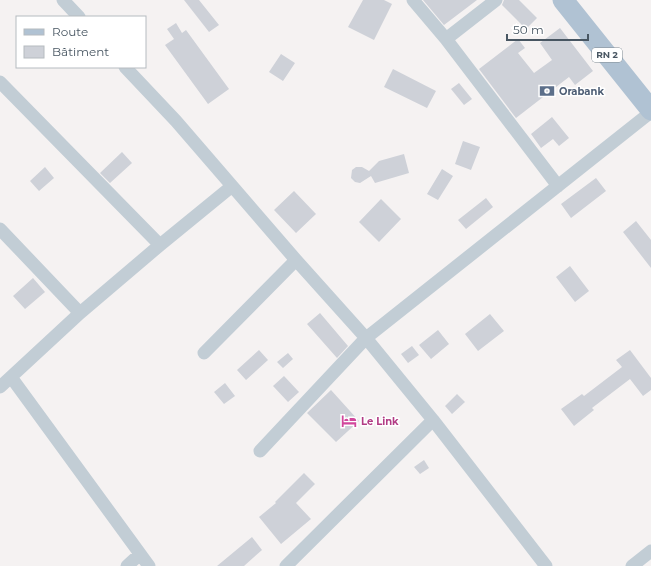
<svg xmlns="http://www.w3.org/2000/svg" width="651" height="566" font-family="Montserrat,sans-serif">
<rect width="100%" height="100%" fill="#f5f2f2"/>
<path fill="#ced1d8" d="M184,0h15l20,25 -10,7z
M363,0h21l8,4 -18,36 -26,-13z
M423,0h54l-33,25z
M504,0h15l18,18 -11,11 -24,-24z
M176,23l6,10 4,-3 43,59 -21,15 -43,-59 9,-6 -7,-10z
M560,28l33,43 -18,14 -6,-8 -53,41 -37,-49 39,-30 7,9 -7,5 16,20 18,-13 -12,-17z
M281,54l14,9 -12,18 -14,-9z
M393,69l43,22 -9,17 -43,-21z
M459,83l13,16 -8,6 -13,-16z
M552,117l17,21 -10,8 -6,-7 -12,9 -10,-14z
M463,141l17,6 -9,23 -16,-6z
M122,152l10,11 -22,20 -10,-10z
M404,154l5,19 -34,10 -4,-7 -11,7 -5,-1 -4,-4 1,-8 4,-3h6l7,4 10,-10z
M45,167l9,11 -15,13 -9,-10z
M442,169l11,7 -15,24 -11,-6z
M596,178l10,13 -35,27 -10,-14z
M294,191l22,23 -20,19 -22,-23z
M486,198l7,9 -27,22 -8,-9z
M381,199l20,20 -22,23 -20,-20z
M636,221l15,19v28l-28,-36z
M570,266l19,25 -14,11 -19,-25z
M33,278l12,14 -20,17 -12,-13z
M320,313l28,33 -11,12 -30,-34z
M490,314l14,17 -26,20 -13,-17z
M438,330l11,14 -18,15 -12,-14z
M412,346l7,9 -11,8 -7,-9z
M259,350l9,10 -22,20 -9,-10z
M630,350l21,28v12l-8,6 -13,-17 -38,29 2,2 -20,16 -13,-17 21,-15 2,2 38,-29 -6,-7z
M288,353l5,6 -10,9 -6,-6z
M284,376l15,16 -11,10 -15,-16z
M225,383l10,13 -11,8 -10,-12z
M331,390l28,31 -23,21 -29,-29z
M457,394l8,8 -13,12 -7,-8z
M424,460l5,8 -9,6 -6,-7z
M304,473l11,11 -19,19 15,16 -30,25 -22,-27 17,-14 -1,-1z
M252,537l10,13 -18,16h-27z"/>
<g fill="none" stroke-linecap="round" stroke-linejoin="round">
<path stroke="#c2cdd5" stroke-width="13" d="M63,0l16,17
M413,0l33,39 112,147
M446,39l50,-39
M125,67l51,54 120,139 70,78 67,82 113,146
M0,82l160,163
M0,229l80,84
M204,353l92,-93
M11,377l138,189
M0,387l80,-74 80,-68 71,-58
M260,451l106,-113 285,-226
M127,566l12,-11
M286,566l147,-146
M632,566l19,-15"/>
<path stroke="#b0c2d3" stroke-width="21" d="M563,0l88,110"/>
</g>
<defs>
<g id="bank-bare" transform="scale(1.2)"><path d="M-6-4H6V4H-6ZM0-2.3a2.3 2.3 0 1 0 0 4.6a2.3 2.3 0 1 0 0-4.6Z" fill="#5c6f8a" stroke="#fff" stroke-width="2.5" paint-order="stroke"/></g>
<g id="hotel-bare" transform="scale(1.2)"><path d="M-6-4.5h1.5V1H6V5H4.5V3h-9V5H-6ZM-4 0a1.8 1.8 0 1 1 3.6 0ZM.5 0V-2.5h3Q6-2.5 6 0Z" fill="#d1479c" stroke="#fff" stroke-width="2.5" paint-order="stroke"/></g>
</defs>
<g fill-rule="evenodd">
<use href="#bank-bare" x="547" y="91"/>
<use href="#hotel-bare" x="349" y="421"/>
</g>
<g text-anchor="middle" stroke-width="3" stroke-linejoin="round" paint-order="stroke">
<rect fill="#fff" stroke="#7f8991" stroke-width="1" x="592" y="48" width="30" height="14" rx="3"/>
<g font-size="9" font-weight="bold" fill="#485662">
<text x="607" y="58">RN 2</text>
</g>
<g font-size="10" font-weight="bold" fill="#4e5e75" stroke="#fff" text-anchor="start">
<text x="559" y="95">Orabank</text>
</g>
<g font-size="10" font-weight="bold" fill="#b23c85" stroke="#fff" text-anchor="start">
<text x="361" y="425">Le Link</text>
</g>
</g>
<rect x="16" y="16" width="130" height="52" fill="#ffffff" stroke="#b6bbc0"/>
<rect x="24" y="29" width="20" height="6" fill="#b0c2d3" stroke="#b6bbc0"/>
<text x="52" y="36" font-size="12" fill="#485662">Route</text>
<rect x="24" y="46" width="20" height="12" fill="#ced1d8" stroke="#b6bbc0"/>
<text x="52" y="56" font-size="12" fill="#485662">Bâtiment</text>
<path d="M507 34v6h81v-6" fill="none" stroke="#485662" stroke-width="2"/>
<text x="513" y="34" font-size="12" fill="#485662" stroke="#ffffff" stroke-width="3" paint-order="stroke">50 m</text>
</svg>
